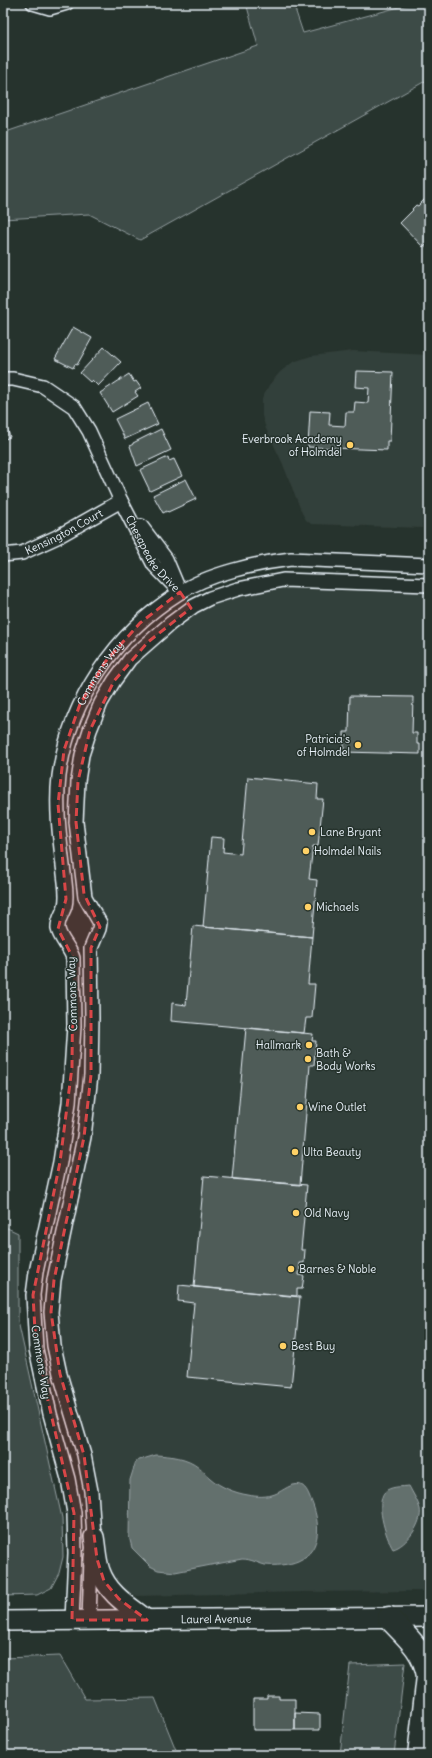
<svg xmlns="http://www.w3.org/2000/svg" width="432" height="1758" font-family="Delius,sans-serif">
<rect width="100%" height="100%" fill="#26332d"/>
<filter id="ink" filterUnits="userSpaceOnUse"><feTurbulence type="fractalNoise" baseFrequency=".025" numOctaves="2"/><feDisplacementMap in="SourceGraphic" scale="8" xChannelSelector="R" yChannelSelector="G"/><feConvolveMatrix kernelMatrix="1 2 1 2 8 2 1 2 1" color-interpolation-filters="sRGB"/></filter>
<g filter="url(#ink)">
<path fill="#333f3a" d="M353,351l76,4 -7,173 -111,-4 -5,-4 -4,-7 -20,-51 -16,-33 -4,-13v-17l7,-14 11,-13 13,-10 18,-6z
M280,586l149,3v1002l-126,1 -166,4 -18,-8 -16,-26 -5,-75 -6,-33 -26,-81 -6,-30 -2,-30 2,-32 14,-70 23,-258 8,-30 -3,-10 -12,-19 -8,-86 3,-35 8,-37 15,-36 29,-41 43,-37 19,-11 38,-16z"/>
<path fill="#3e4b47" stroke="#939ea0" d="M246,3h47l10,30 111,-30h15v76l-289,161 -51,-26 -86,5v-86l255,-87z
M3,1226l15,7v88l44,197 1,39 -4,16 -8,15 -14,7 -34,1v-178l3,-8 -3,-10z
M60,1656l25,43 70,-1 23,57h-175v-97z
M405,1663l-11,92h-54l10,-90z"/>
<path fill="#636f6d" stroke="#98a3a5" d="M156,1455c15,1 31,2 43,12 4,3 7,8 11,11 10,9 25,15 38,17 9,2 19,2 27,-1 8,-3 17,-12 26,-9 6,3 8,10 10,15 9,21 12,50 -13,61 -9,4 -23,5 -33,4 -8,-2 -14,-6 -23,-6l-67,13 -17,-2 -8,-4 -18,-18 -3,-12 1,-56 6,-19z
M409,1486c4,8 9,15 11,23 3,14 -14,37 -27,40 -7,-11 -20,-50 -6,-59 7,-4 15,-3 22,-4z"/>
<path fill="#505c59" stroke="#e8f1f8" d="M429,195v55l-4,-5 -2,2 -23,-24 13,-13 -1,-1 4,-4 2,1z
M73,327l19,11 -15,27 -2,-1 -2,4 -18,-9z
M104,347l17,15 -23,24 -6,-6 -2,2 -10,-9z
M356,371l37,1 -3,69h-3v9l-79,-3 2,-36 20,1 -1,13 16,1 1,-14h8l1,-10 13,1 1,-15 -14,-1z
M129,374l5,8 2,-1 5,7 -6,4 3,4 -26,16 -12,-19z
M148,403l10,21 -33,15 -10,-20z
M3,417l7,20 -7,3z
M161,429l10,21 -34,16 -7,-20 3,-2v-1z
M168,457l1,4 5,-2 8,17 -32,15 -10,-21z
M186,479l10,20 -28,13 -1,-1 -4,2 -10,-18z
M350,696l63,1 -1,36h5v11h3v10l-76,-2v-20h5z
M248,777l70,7 -1,15h6l-5,47h-5l-4,33 8,1 -5,57 -109,-10 8,-90 13,1 -1,14 18,2z
M193,926l119,11 -4,47h7l-3,34h-6l-2,15 -133,-12 1,-18 14,2z
M246,1028l67,6 -1,7h4l-2,24h-4l-10,120 -68,-6z
M204,1176l103,9 -6,65h4l-1,13h-4l-1,12 5,1 -2,13h-5v7l-103,-9z
M179,1285l121,12 -9,90 -104,-10 7,-74 -16,-2z
M267,1696h12v3h16v31h-42v-31h14z
M295,1713l25,1v16h-25z"/>
<g fill="none" stroke-linecap="round" stroke-linejoin="round">
<g stroke="#e8f1f8" stroke-width="16">
<g id="street">
<path d="M33,3l17,5 17,-5"/>
<path id="s1" d="M3,379h10l30,7 31,21 15,24 32,70 33,64 26,27"/>
<path d="M141,526l25,33 11,26"/>
<path id="s2" d="M3,555l19,-2 35,-16 64,-36"/>
<path id="s3" d="M72,1620l3,-67 -1,-40 -6,-34 -18,-65 -14,-65 -3,-54 3,-23 24,-110 9,-59 5,-77 -1,-68c-3,-10 -13,-19 -15,-29 -1,-9 5,-16 7,-23 2,-8 1,-16 0,-24 -4,-35 -10,-70 -6,-106 10,-75 56,-143 120,-183 29,-19 78,-30 112,-34l138,6"/>
<path d="M89,1620l2,-62 3,-21 -3,-46 -7,-36 -24,-81 -6,-28 -3,-34 3,-32 30,-143 7,-62 1,-57 -1,-70 8,-19 1,-6 -15,-26 -9,-75 2,-41 4,-26 8,-25 11,-27 13,-22 16,-22 41,-36 23,-17 16,-8 28,-9 45,-9 146,5"/>
</g>
</g>
<g stroke="#e8f1f8" stroke-width="22">
<g id="secondary">
<path d="M94,1537c2,11 2,23 6,34 8,23 29,35 47,49"/>
<path id="s4" d="M3,1621l426,-4"/>
</g>
</g>
<g stroke="#e8f1f8" stroke-width="25">
<path id="highway" d="M389,1618c17,18 35,32 39,58l-9,79"/>
</g>
<use href="#street" stroke="#26332d" stroke-width="13"/>
<use href="#secondary" stroke="#26332d" stroke-width="19"/>
<use href="#highway" stroke="#26332d" stroke-width="22"/>
</g>
</g>
<path fill="#d94647" fill-opacity="0.2" stroke="#d94647" stroke-width="3" stroke-dasharray="8 5" stroke-linejoin="round" d="M180,592l11,16 -43,34 -34,39 -24,49 -12,51 -2,41 8,72 16,33 -9,21v127l-7,62 -30,143 -3,32 9,62 24,81 13,104 7,22 15,18 28,21h-75l2,-107 -38,-164 -3,-54 27,-133 12,-95 1,-109 -15,-29 8,-30 -8,-95 6,-54 16,-46 25,-42 35,-39z"/>
<g fill="#ffd166" stroke="#26332d" stroke-width="1.5">
<circle cx="350" cy="445" r="4"/>
<circle cx="358" cy="745" r="4"/>
<circle cx="312" cy="832" r="4"/>
<circle cx="306" cy="851" r="4"/>
<circle cx="308" cy="907" r="4"/>
<circle cx="309" cy="1045" r="4"/>
<circle cx="308" cy="1059" r="4"/>
<circle cx="300" cy="1107" r="4"/>
<circle cx="295" cy="1152" r="4"/>
<circle cx="296" cy="1213" r="4"/>
<circle cx="291" cy="1269" r="4"/>
<circle cx="283" cy="1346" r="4"/>
</g>
<g text-anchor="middle" stroke-width="3" stroke-linejoin="round" paint-order="stroke">
<g font-size="11" fill="#e8f1f8" stroke="#26332d" text-anchor="start">
<text x="342" y="443" text-anchor="end">Everbrook Academy<tspan x="342" dy="13">of Holmdel</tspan></text>
<text x="350" y="743" text-anchor="end">Patricia's<tspan x="350" dy="13">of Holmdel</tspan></text>
<text x="320" y="836">Lane Bryant</text>
<text x="314" y="855">Holmdel Nails</text>
<text x="316" y="911">Michaels</text>
<text x="301" y="1049" text-anchor="end">Hallmark</text>
<text x="316" y="1057">Bath &amp;<tspan x="316" dy="13">Body Works</tspan></text>
<text x="308" y="1111">Wine Outlet</text>
<text x="303" y="1156">Ulta Beauty</text>
<text x="304" y="1217">Old Navy</text>
<text x="299" y="1273">Barnes &amp; Noble</text>
<text x="291" y="1350">Best Buy</text>
</g>
<g font-size="11" fill="#e8f1f8" stroke="#26332d">
<text dy="4" stroke="none"><textPath href="#s2" startOffset="66">Kensington Court</textPath></text>
<text dy="4" stroke="none"><textPath href="#s1" startOffset="245">Chesapeake Drive</textPath></text>
<text dy="4" stroke="none"><textPath href="#s3" startOffset="970">Commons Way</textPath></text>
<text transform="translate(72 994) rotate(-92)" y="4">Commons Way</text>
<text transform="translate(41 1362) rotate(81)" y="4">Commons Way</text>
<text dy="4" stroke="none"><textPath href="#s4" startOffset="213">Laurel Avenue</textPath></text>
</g>
</g>
<rect width="432" height="1758" fill="none" stroke="#26332d" stroke-width="16"/>
<rect x="8" y="8" width="416" height="1742" fill="none" stroke="#e8f1f8" stroke-width="1.5" filter="url(#ink)"/>
</svg>
